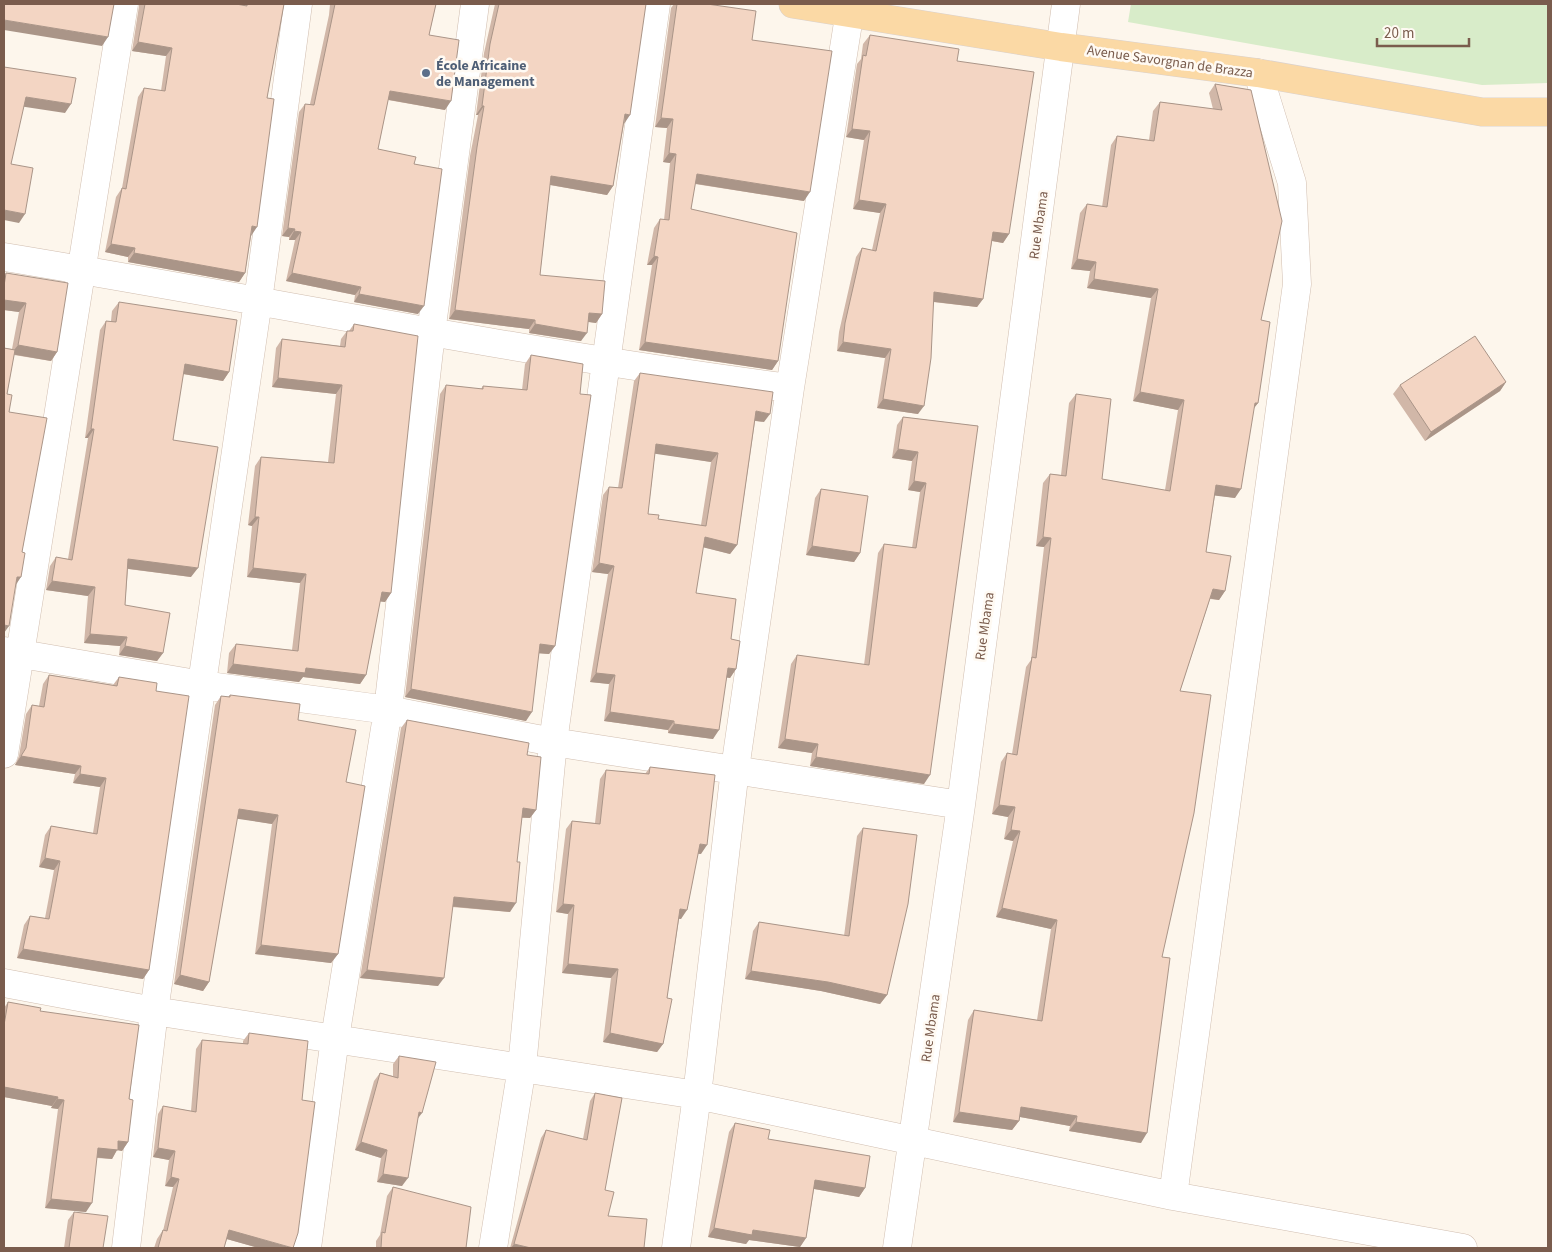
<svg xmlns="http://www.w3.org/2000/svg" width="1552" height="1252" font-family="'Source Sans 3',sans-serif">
<rect width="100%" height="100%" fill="#fdf6ec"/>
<path fill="#d8ecc9" d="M1131,4h417v79l-66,2 -354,-63z"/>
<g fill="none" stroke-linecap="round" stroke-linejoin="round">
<g stroke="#d1beb0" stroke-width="29">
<path id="minor" d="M4,257c262,43 522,97 786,131
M4,651l198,34 186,25 165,32 408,63
M4,754l120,-750
M4,983l150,28 543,84 476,101 290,52
M1173,1196l124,-912 -5,-101 -34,-110
M126,1248l28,-237 104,-710 40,-297
M307,1248l28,-210 53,-328 43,-377 44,-329
M493,1248l29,-181 31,-325 103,-738
M676,1248l21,-153 38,-326 55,-381 61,-384
M897,1248l64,-443 105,-801"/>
</g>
<g stroke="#dad1cd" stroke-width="29">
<path id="major" d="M793,4l268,43 197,26 224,39h66"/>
</g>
<use href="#minor" stroke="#fff" stroke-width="28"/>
<use href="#major" stroke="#fbd9a5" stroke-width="28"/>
</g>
<path fill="#d1b7a8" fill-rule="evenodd" d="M139,4h97l7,1v-1h41l-17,94 -16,138 -6,37 -6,9 -111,-20v-5l-23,-5 11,-55 6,-9 16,-91 6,-9 17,3 5,-35 -34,-5 7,-45z
M330,4h106l-7,31 16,75 -57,-10 -10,49 36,15 4,150 -64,-12 1,-7 -69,-14 9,-41h-6v-3l-7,-1 17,-124 6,-8h5l19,-89z
M495,4h151l-22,119 -11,63 -6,9 -57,-10 -10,90 62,39 -6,9 -8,-1 -7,19 -52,-8v-4l-80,-10 21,-163 8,-41h-2l8,-62z
M674,4h33l45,36 52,161 -109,-17 -4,25 87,152 -6,9 -133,-20 13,-85h-5l7,-37 6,-9 4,1 6,-57 -7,-1 4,-34 -12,-1 16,-119z
M870,35l87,26 52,173 -6,9 -11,-2 -9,58 -6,8 -44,-5 -15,112 -41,-6 8,-50 -48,-7 2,-19 17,-75 6,-9 10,2 8,-37 -27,-4 11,-69 -18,-3 11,-73 4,-5 2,-15z
M1215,84l36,6 10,230 -3,83 -5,6 -18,89 -20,-3 -9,57 19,39 -6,9 -9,-1 -30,92 -18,266 -21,186 -72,-12 1,-5 -50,-9 -1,4 -7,9 -59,-8 15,-102 6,-10 63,10 14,-91 -55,-12 17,-76 -9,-2 4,-22 -16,-3 9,-52 6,-9 5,1 14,-87 5,-7 13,-113 -8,-1 7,-63 7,-9 11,1 8,-72 7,-9 26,85 63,11 13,-80 -45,-9 18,-103 -64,-10 3,-17 -19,-2 9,-56 7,-9 15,3 9,-62 6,-9 32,4 4,-29 7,-9 53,7 -4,-16z
M6,273l51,79 -6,9 -37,-6 -7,39 2,18 7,173 -12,-237 8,1 7,-37 -15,-2v-34z
M119,302l110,70 -6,9 -40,-7 -10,66 18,137 -63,-8 -3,36 38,48 -6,8 -38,-6 1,-9 -36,-3 4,-47 -42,-6 4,-24 6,-9 12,2 20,-121h-3l15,-108 6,-9h5l1,-10z
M354,324l37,269 -6,9 -5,-1 -14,74 -6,9 -57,-7 -4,5 -72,-9 2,-20 7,-9 56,6 8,-67 -53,-6 5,-51 -4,-1 7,-59 6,-9 67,5 8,-68 -64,-7 4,-39 6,-9 58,7 1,-7 6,-8h2z
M531,355l24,291 -6,8 -10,-1 -13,68 -121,-24 35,-303 6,-9 35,4 2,-3 39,4 3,-26z
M640,373l124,49 -9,-1 -18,124 -7,9 -27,-7 -7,46 35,46 5,30 -6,9 -3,-1 -14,62 -45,-6v-3l-64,-9 5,-37 -19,-2 18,-108 -16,-2 11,-77 6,-8 9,1 16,-107zM655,453l56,9 -10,63 -43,-6 -10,-5z
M1506,382l-6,9 -75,50 -32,-47 7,-9z
M903,417l75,9 -54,358 -114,-18 2,-13 -34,-5 13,-84 6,-9 67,10 14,-112 6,-9 28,4 8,-56 -12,-2 4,-29 -20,-3 5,-33z
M821,489l39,64 -6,9 -48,-7 9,-57z
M49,675l64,10 6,-8 37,14 -7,279 -6,9 -126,-21 7,-33 6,-9 15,2 9,-48 -15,-3 6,-32 6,-9 42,7 7,-46 -27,-4 2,-9 -60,-9 4,-9 7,-42 6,-9 7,1 4,-22z
M230,695l68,25 48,62 -8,172 -7,9 -76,-9 17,-130 -35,-6 -28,164 -6,9 -29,-7 41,-279 6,-9 7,1z
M407,720l120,35 9,55 -6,8h-8l-12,94 -58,-5 -14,79 -78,-8 41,-250z
M650,767l51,87h-3l-17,65h-2l-12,79 -4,46 -6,8 -54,-10 8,-64 -49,-5 6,-59 -12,-2 10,-83 6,-8 23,2 5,-44 6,-9 39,4z
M863,828l24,167 -7,9 -59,-13 -76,-12 8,-48 6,-9 85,14 13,-100z
M8,1002l32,9 89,88 -1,43 -6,9 -5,-1 -5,9 -15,-1 -11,54 -41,-4 13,-99 -7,-1 1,-2 -48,-9v-89z
M249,1033l10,215 -32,-9 -3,9h-70l3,-9 6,-9v1l10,-44 -8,-1 4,-26 -16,-3 5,-43 5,-8 28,5 5,-62 6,-9 41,4v-3z
M399,1056l19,63 -16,67 -25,-4 4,-24 -26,-8 19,-69 6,-8 13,3v-12z
M595,1093l10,97 3,26 36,32h-134l31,-110 5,-8 37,9 7,-38z
M735,1123l33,16 97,49 -6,9 -45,-8 -8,49 -6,9 -51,-7 -3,4 -38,-7 21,-105z
M393,1187l73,61h-90v-7l4,-6 7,-39z
M74,1212l29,36h-39l4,-28z"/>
<path fill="#aa9588" d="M4,20l104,17 -6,9 -98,-16z
M138,42l34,6 -6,8 -34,-5z
M390,91l61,10 -6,9 -61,-11z
M26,97l45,7 -6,9 -46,-7z
M482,106h2l-6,9h-2z
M625,114l5,1 -6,9z
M661,118l12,1 -6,9 -12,-1z
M852,129l18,2 -6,9 -18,-3z
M669,153l7,1 -6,9 -7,-1z
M697,174l113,18 -6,9 -113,-18z
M551,176l62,10 -6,9 -62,-11z
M859,200l27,4 -6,9 -27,-4z
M4,210l21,4 -6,9 -15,-3z
M252,226l5,1 -6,9z
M288,228l7,1 -6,8 -7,-1z
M294,231l7,1 -6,8h-6z
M993,232l16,2 -6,9 -16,-3z
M111,244l24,4 -7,9 -23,-5z
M134,253l111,20 -6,9 -111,-20z
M654,256l4,1 -6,8h-5z
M1077,259l19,3 -6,9 -19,-2z
M292,273l69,14 -6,8 -69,-14z
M1094,279l64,10 -7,9 -64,-10z
M934,292l49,7 -6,8 -50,-6z
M359,294l65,12 -6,8 -64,-12z
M4,300l22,3 -7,9 -15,-2z
M455,310l80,10 -6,9 -80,-10z
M589,313l13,1 -6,9 -13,-2z
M535,324l52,9 -6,8 -52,-8z
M645,342l133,19 -6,9 -133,-20z
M843,342l48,7 -6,9 -48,-7z
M18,345l39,7 -6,9 -40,-7z
M185,364l44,8 -6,9 -45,-8z
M278,378l64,7 -6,9 -64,-7z
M1506,382l-6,9 -75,50 6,-9z
M1140,392l44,8 -6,10 -45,-9z
M883,399l41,7 -6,8 -41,-6z
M1255,403h3l-7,9z
M756,411l14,3 -6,8 -14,-2z
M91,429h3l-6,9h-3z
M656,444l62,9 -7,9 -61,-9z
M898,449l20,3 -6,9 -20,-3z
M914,481l12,2 -6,9 -12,-2z
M1216,485l25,4 -6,9 -25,-3z
M255,517h4l-7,9 -4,-1z
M705,537l32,8 -7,9 -32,-8z
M1043,537l8,1 -7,9 -8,-1z
M812,546l48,7 -6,9 -48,-7z
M128,559l70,9 -7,9 -69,-9z
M599,563l15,3 -6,8 -16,-2z
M253,568l53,6 -6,9 -53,-6z
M17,577h4l-6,9z
M52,581l43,6 -7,9 -42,-6z
M1213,589l12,2 -6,9 -12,-2z
M382,592l9,1 -6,9 -9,-1z
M4,625l5,1 -5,7z
M90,634l37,3 -7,9 -36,-3z
M540,644l15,2 -6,8 -15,-1z
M125,646l38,7 -6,8 -38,-6z
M233,664l73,4 60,7 -6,9 -57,-7 -4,5 -72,-9z
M728,668l8,1 -6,9 -8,-1z
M596,673l19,2 -6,9 -19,-2z
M411,689l121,23 -6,9 -121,-24z
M610,712l64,9 -6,9 -64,-9z
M674,724l45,6 -6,9 -45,-6z
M785,739l33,5 -6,9 -34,-5z
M21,756l60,10 -6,8 -60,-9z
M816,757l114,18 -6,9 -114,-18z
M80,774l26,4 -6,9 -27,-4z
M999,805l16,2 -7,10 -16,-3z
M523,808l13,2 -6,8 -13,-1z
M239,809l39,6 -6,9 -40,-6z
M1011,830l9,1 -7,10 -9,-2z
M700,844l7,1 -6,9 -7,-1z
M45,858l15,3 -6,9 -15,-3z
M454,897l62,6 -6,9 -63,-6z
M563,904l11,1 -6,9 -12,-2z
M1002,908l55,12 -6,9 -55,-12z
M680,909l7,1 -6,9 -7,-1z
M261,945l77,9 -7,9 -76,-9z
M23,949l126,21 -6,9 -126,-21z
M568,964l50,5 -7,9 -49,-5z
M367,970l77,8 -6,8 -78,-8z
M751,971l77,11 59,13 -7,9 -59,-13 -76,-12z
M180,975l29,7 -6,9 -29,-7z
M610,1033l53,11 -6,8 -54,-10z
M4,1087l54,10 -6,9 -48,-9z
M57,1099l7,1 -6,9 -7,-1z
M1021,1107l56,9 -7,10 -55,-10z
M419,1112l3,1 -6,8z
M959,1112l60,9 -7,9 -59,-8z
M1076,1122l71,11 -6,10 -72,-12z
M118,1141l10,1 -6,9 -5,-1 -5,9 -20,-2 6,-9z
M361,1142l26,8 -6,8 -26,-8z
M158,1148l17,3 -6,9 -16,-3z
M383,1174l25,4 -6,8 -25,-4z
M171,1177l8,2 -6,8 -8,-1z
M815,1180l50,8 -6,9 -50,-9z
M51,1199l41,4 -6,9 -41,-4z
M714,1228l39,2 53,8 -6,9 -51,-7 -3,4 -38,-7z
M229,1230l64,18h-34l-36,-10z
M514,1244l17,4h-20z"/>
<path fill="#f3d5c3" stroke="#aa9588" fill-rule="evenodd" d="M4,4h110l-6,33 -104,-17z
M145,4h91l11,2v-2h37l-17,94 7,1 -17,128 -5,-1 -7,47 -111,-20 1,-5 -24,-4 11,-56 4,1 18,-101 21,3 7,-43 -34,-6z
M335,4h101l-7,31 30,5 -8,61 -61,-10 -12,58 38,8 -2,7 28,5 -18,137 -65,-12 2,-7 -69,-14 9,-41 -7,-1 1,-2 -7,-1 17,-124 9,1z
M499,4h147l-16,111 -5,-1 -12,72 -62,-10 -11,99 65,6 -3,33 -13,-1 -2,20 -52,-9v-4l-80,-10 22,-163 7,-41h-2l8,-62z
M677,4h30l49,7 -4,29 80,11 -22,141 -113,-18 -6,35 106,24 -19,128 -133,-19 13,-85 -4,-1 6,-37 9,1 7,-66 -7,-1 4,-34 -12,-1z
M870,35l89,14 -2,12 77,11 -25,162 -16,-2 -10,67 -49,-7 -3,66 -7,48 -41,-7 8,-50 -48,-7 2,-19 17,-75 14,3 10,-47 -27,-4 11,-69 -18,-2 11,-74 3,1z
M4,67l72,11 -5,26 -45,-7 -15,67 22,4 -8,46 -21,-4z
M1215,84l36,6 31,131 -21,99 9,2 -12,81h-3l-14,86 -25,-4 -10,67 25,4 -6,35 -12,-2 -33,102 31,4 -17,118 -32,144 8,1 -23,175 -71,-11 1,-6 -56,-9 -2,14 -60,-9 15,-102 68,11 15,-101 -55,-12 18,-77 -9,-1 4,-23 -16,-2 8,-52 10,2 15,-98 4,1 15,-120 -8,-1 7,-63 16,2 10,-82 35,5 -9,80 68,12 14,-91 -44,-8 18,-103 -64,-10 2,-17 -19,-3 10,-55 20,3 10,-71 37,5 6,-39 62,8z
M6,273l62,10 -11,69 -39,-7 8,-42 -22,-3v-14z
M119,302l118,18 -8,52 -44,-8 -12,76 45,7 -20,121 -70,-9 -3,46 45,8 -7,40 -38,-7 2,-9 -37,-3 5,-47 -43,-6 4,-24 16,3 22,-131h-3l15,-108 10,1z
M354,324l64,12 -27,257 -9,-1 -16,83 -60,-7 -1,5 -72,-9 3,-20 62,7 8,-77 -53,-6 6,-51h-4l6,-60 73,6 8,-78 -64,-7 4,-39 63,8 2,-16h6z
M1475,336l31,46 -75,50 -31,-47z
M4,348l11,2 -8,44 5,1 -3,17 38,6 -25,134 3,1 -4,24h-4l-8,49 -5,-1z
M531,355l52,9 -3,30 11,1 -36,251 -15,-2 -8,68 -121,-23 35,-304 37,4v-3l44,4z
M640,373l133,19 -3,22 -14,-3 -19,134 -32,-8 -9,56 40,6 -5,40 9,2 -4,28 -8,-1 -9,62 -45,-6v-3l-64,-9 5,-37 -19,-2 18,-107 -15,-3 10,-76 13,1zM656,444l62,9 -12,73 -48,-7 1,-4 -11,-1z
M903,417l75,9 -48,349 -114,-18 2,-13 -33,-5 12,-84 72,10 15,-121 32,4 10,-65 -12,-2 4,-29 -20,-3z
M821,489l47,7 -8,57 -48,-7z
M49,675l68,11 2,-9 38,6 -1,8 33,5 -40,274 -126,-21 7,-33 19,3 11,-58 -15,-3 6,-32 46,8 9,-56 -26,-4 1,-8 -60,-10 5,-8 6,-43 12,2z
M230,695l70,9 -2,16 58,10 -10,52 19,4 -27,168 -77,-9 17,-130 -39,-6 -30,173 -29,-7 41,-279 9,1z
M407,720l122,23 -2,12 14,2 -5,53 -13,-2 -6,54h3l-4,41 -62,-6 -10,81 -77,-8z
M650,767l65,8 -8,70 -7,-1 -13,66 -7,-1 -13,89 5,1 -9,45 -53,-11 8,-64 -50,-5 6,-59 -11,-1 9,-83 28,3 6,-54 43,4z
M863,828l54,7 -9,69 -21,91 -59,-13 -77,-11 8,-49 90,14z
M8,1002l33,6 -1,3 99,14 -10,74 4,1 -5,42 -10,-1v9l-20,-2 -6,55 -41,-4 13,-99 -7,-1 1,-2 -54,-10v-62z
M249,1033l59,8 -6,59 13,2 -17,131 -5,15 -64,-18 -5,18h-66l5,-18 4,1 12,-52 -8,-2 4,-26 -17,-3 5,-42 33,6 6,-72 46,4z
M399,1056l37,6 -14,51 -3,-1 -11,66 -25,-4 4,-24 -26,-8 19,-69 18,5z
M595,1093l27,5 -17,92 9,2 -6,24 39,3 -3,29h-113l-17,-4 32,-114 41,10z
M735,1123l35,7 -2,9 102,17 -5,32 -50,-8 -9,58 -53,-8 -1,5 -38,-7z
M393,1187l78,20 -5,41h-85l1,-16 3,1z
M74,1212l34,4 -5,32h-34z"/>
<circle fill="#5c6f8a" stroke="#fffaf3" stroke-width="2" cx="426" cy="73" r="5"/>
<g text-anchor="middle" stroke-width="5" stroke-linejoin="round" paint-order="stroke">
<g font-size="14" fill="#7a5c4d" stroke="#fffaf3">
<text transform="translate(1170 61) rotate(8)" y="5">Avenue Savorgnan de Brazza</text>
<text transform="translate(1038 225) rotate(-82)" y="5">Rue Mbama</text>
<text transform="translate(984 626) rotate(-82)" y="5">Rue Mbama</text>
<text transform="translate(930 1028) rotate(-82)" y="5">Rue Mbama</text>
</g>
<g font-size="14" font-weight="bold" fill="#4e5e75" stroke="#fffaf3" text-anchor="start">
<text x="436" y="70">École Africaine<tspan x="436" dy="16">de Management</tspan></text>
</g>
</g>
<rect width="1552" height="1252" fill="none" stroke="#7a5c4d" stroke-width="10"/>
<path d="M1377 38v8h92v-8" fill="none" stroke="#7a5c4d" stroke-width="2.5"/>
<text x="1384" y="38" font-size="15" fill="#7a5c4d" stroke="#fffaf3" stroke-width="4" paint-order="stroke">20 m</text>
</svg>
